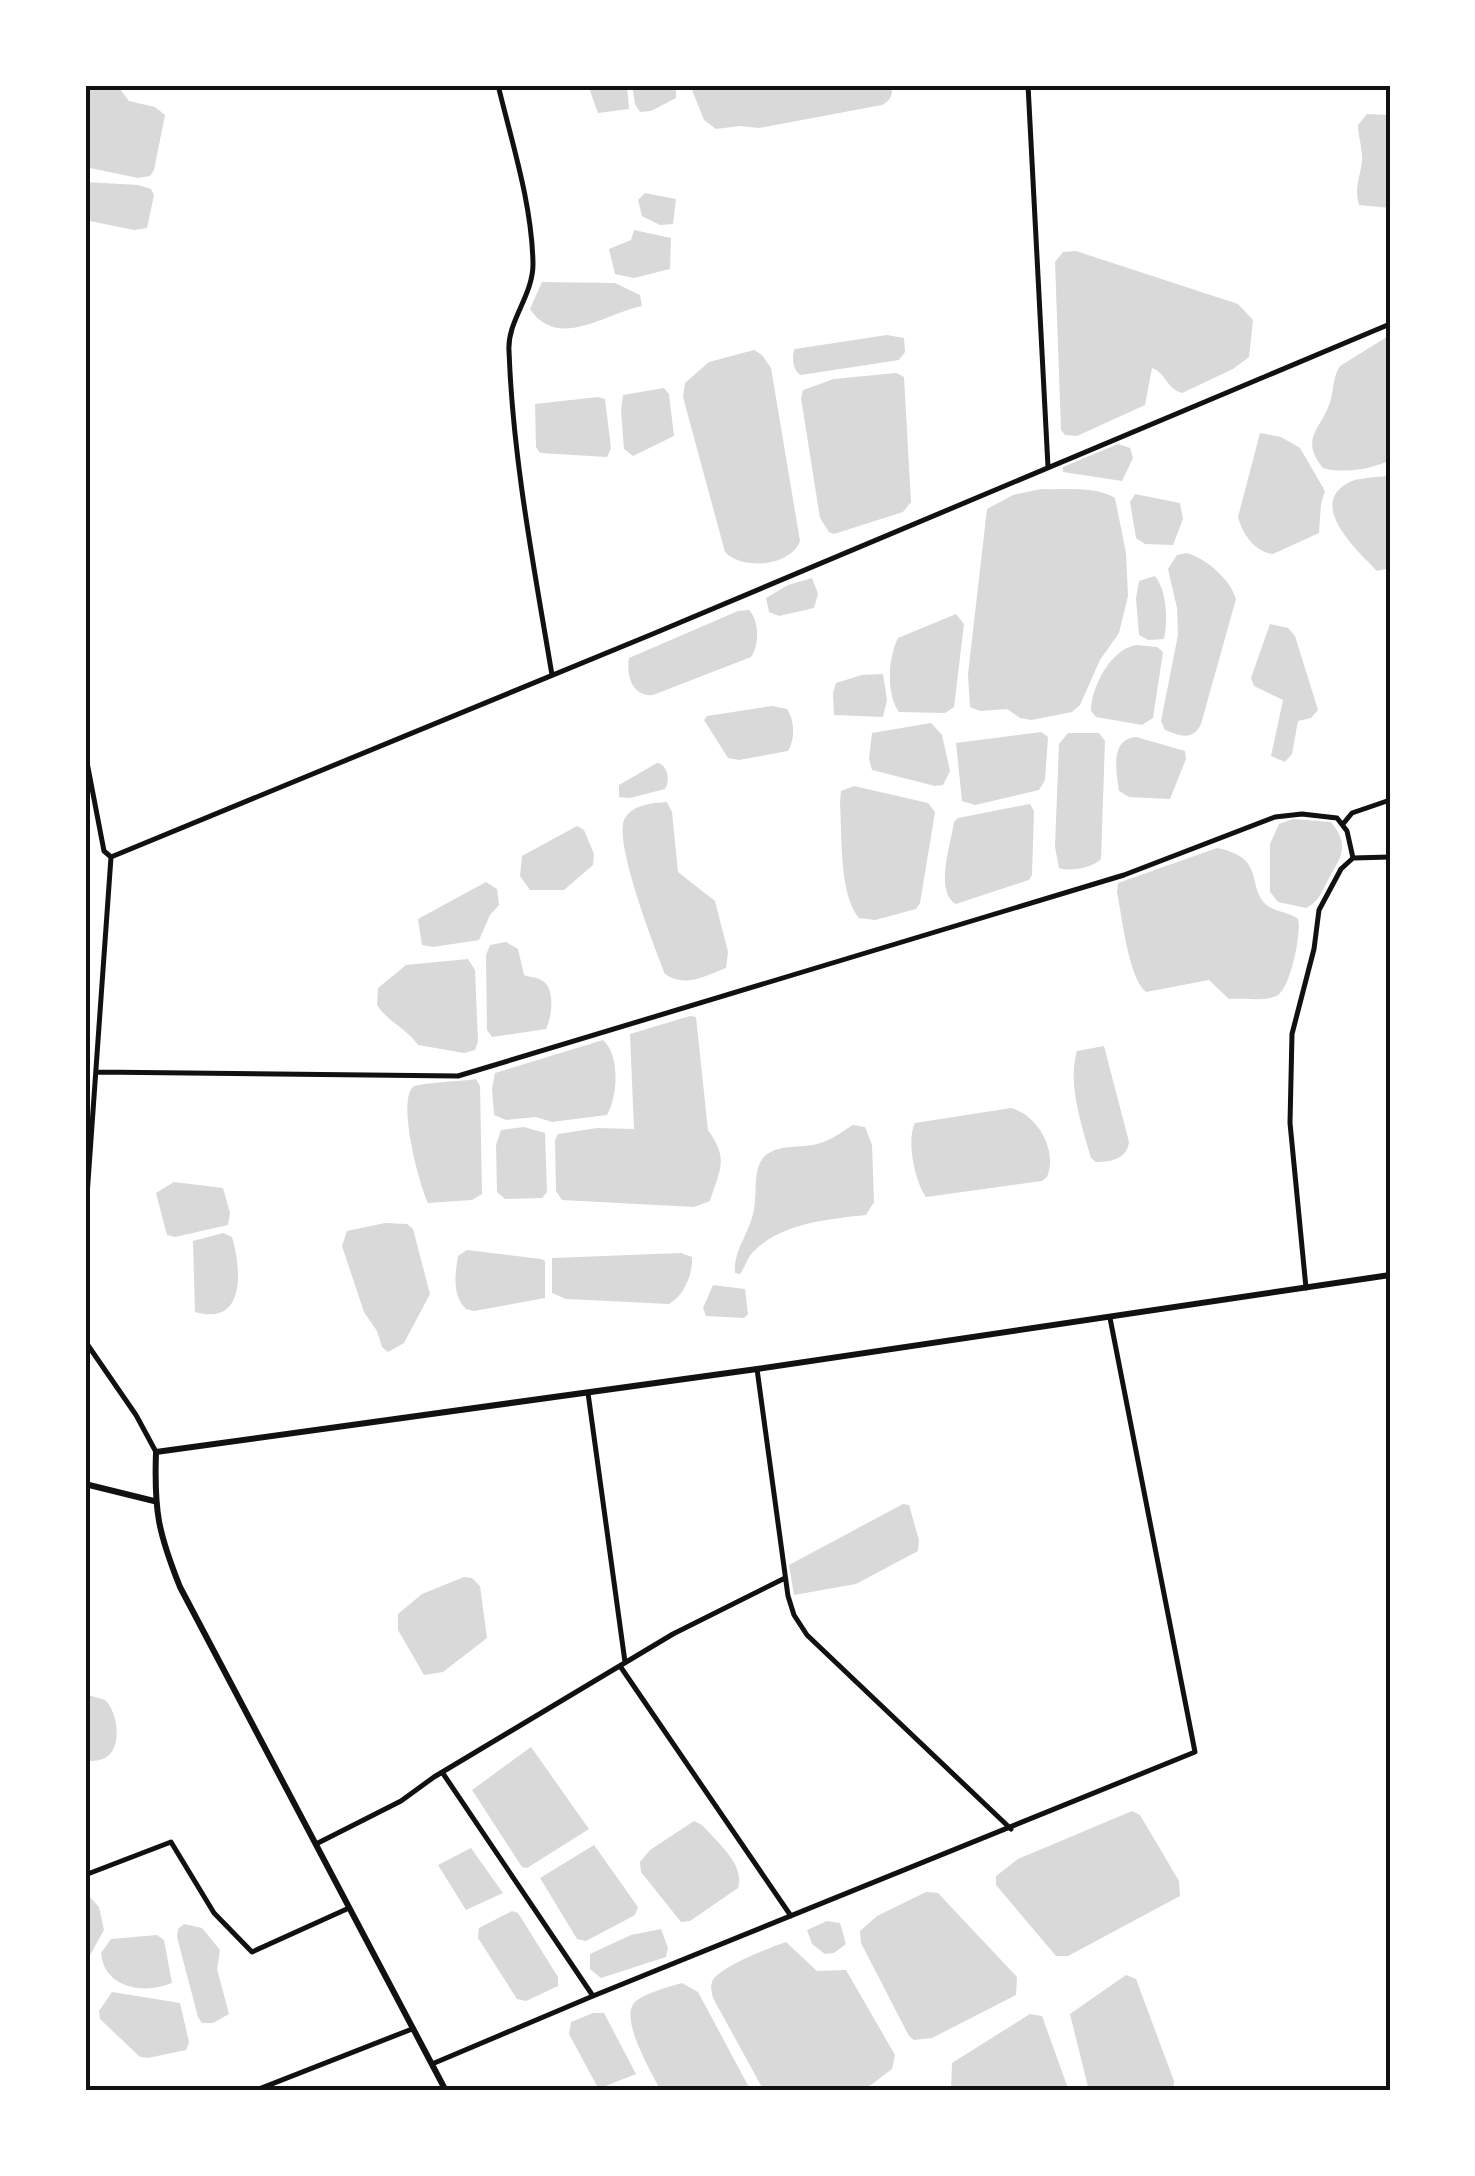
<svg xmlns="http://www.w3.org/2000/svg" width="1475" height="2176" font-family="'Asap Condensed',sans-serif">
<rect width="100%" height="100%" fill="#fff"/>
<path fill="#d9d9d9" d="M85,85h32l12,16 26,6 10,8 -11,55 -4,6 -12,2 -53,-11z
M588,85h39l2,24 -31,4z
M632,85h44v13l-25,13 -11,1 -5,-8z
M690,85h201c3,9 -1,16 -9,20l-123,23 -19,-2 -24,3 -12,-9z
M1367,114l23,1v93l-31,-3c-5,-18 1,-27 3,-44 1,-12 -4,-24 -4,-36z
M85,182l53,3 13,4 3,6 -7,33 -13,2 -49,-10z
M645,193l31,6 -3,25 -13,1 -18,-9 -4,-16z
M634,230l37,8 -1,31 -36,9 -19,-4 -6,-25 22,-9z
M1076,251l162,53 15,16 -4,37 -16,12 -51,24c-15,-4 -17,-21 -30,-25l-7,37 -68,31 -12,-1 -4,-5 -6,-168 8,-10z
M542,282l73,1 25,12 2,11c-36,7 -84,45 -112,3z
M887,335l17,3 1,14 -6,8 -98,15c-8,-4 -10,-18 -6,-26z
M1390,335v125c-16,9 -49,14 -67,8 -25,-31 0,-39 8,-69 3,-12 2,-22 9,-33z
M754,350l8,5 9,13 29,173c-9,25 -57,30 -75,11l-42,-155 2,-14 24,-21z
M896,373l8,4 7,125 -8,10 -69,22 -5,-2 -9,-14 -19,-120 2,-8 31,-11z
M664,388l5,6 5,42 -41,20 -9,-7 -3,-39 2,-15z
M598,397l7,2 6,49 -4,9 -67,-4 -4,-6 -1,-43z
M1260,433l21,4 19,11 25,43 -4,13 -2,29 -46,21c-18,-2 -30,-19 -35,-37z
M1118,444l12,4 3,10 -11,23 -59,-9v-5z
M1386,476l4,7v85l-13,3c-17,-18 -69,-64 -31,-87 10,-7 28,-6 40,-8z
M1041,489c22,1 55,-3 74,9l11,55 2,43 -9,37 -19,27 -20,45 -8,7 -41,8 -11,-2 -13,-9 -27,2 -10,-4 -2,-33 19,-165 26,-14z
M1135,494l45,9 3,16 -10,26 -28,-1 -9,-6 -6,-36z
M1187,553c20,6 43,26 49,46l-35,125c-8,17 -21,12 -36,6l-4,-9 17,-86 -1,-27 -9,-39 9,-14z
M1155,576c12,15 13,44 9,63l-16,1 -9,-5 -3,-37 3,-17z
M812,578l6,16 -4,14 -35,8 -10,-4 -3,-14 22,-13z
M749,610c10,10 11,34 2,47l-98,38c-21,2 -27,-20 -24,-37l109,-47z
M956,614l8,10 -10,83 -9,6 -46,-1c-13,-18 -11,-54 -1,-74z
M1270,624l18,4 7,8 23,74 -7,8 -13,3 -6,33 -7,8 -14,-6 12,-56 -29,-14 -3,-8z
M1136,645l21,2 6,5 -10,66 -11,7 -46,-8 -5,-6c0,-24 20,-62 45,-66z
M883,674l4,26 -4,17 -49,-2 -1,-22 3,-10 26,-8z
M772,706l15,3c8,12 8,30 1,42l-49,9 -11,-2 -24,-38 3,-4z
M931,723l11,12 8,36 -7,14 -8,1 -63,-16 -3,-11 3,-26z
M1041,732l7,5 -3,43 -6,10 -64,15 -13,-4 -6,-58z
M1068,733h31l6,8 -4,118c-9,9 -31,13 -42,9l-4,-21 4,-103z
M1136,737l49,14 1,8 -16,40 -41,-2 -10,-6c-3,-20 -9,-52 17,-54z
M657,763c10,1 14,17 8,26l-35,9 -11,-1v-12z
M854,786l74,17 7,9 -15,91 -4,6 -41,11 -16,-2c-20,-23 -17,-84 -19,-116l1,-11z
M667,802l5,10 6,60 37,29 13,51 -2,16c-21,8 -41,20 -61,6 -10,-26 -53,-135 -40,-156 9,-14 28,-15 42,-16z
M1030,804l4,7 -2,64 -3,5 -73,24c-22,-13 -5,-60 -2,-82l4,-4z
M1293,819l38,3c21,26 8,36 -4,60 -6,12 -9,20 -21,26l-28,-6 -8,-10v-48l9,-20z
M577,826l7,4 10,24 -1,11 -29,25h-34l-10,-14 2,-20z
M1217,848c51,10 28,40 51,58 9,6 21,6 30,13 4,14 -8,69 -20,76 -12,7 -36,3 -49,4l-20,-19 -63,12c-18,-15 -24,-76 -29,-100l1,-9z
M486,882l11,7 2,16 -9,10 -11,25 -46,7 -11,-2 -4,-26z
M506,942l12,7 6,26c5,2 12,2 17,5 15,7 11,37 5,49l-54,8 -5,-7 -1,-75 4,-10z
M468,959l7,11 3,71 -3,9 -11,3 -46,-8c-12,-17 -31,-24 -41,-40l1,-17 28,-23z
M690,1016l6,1 12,113c21,29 12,39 2,71l-16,6 -132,-7 -6,-9 -1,-51 3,-6 39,-6 37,1 -4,-95z
M603,1040c17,15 15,56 4,75l-55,7 -16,-5 -30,3 -12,-5 -2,-26 3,-16z
M1104,1046l25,96c-2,17 -18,20 -33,20l-5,-4c-9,-32 -24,-73 -14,-107z
M476,1079l4,7 2,108 -10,6 -44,3c-9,-18 -31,-102 -15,-116 4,-4 52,-6 63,-8z
M1011,1108c27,7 47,43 36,69l-5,4 -116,16c-11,-15 -20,-57 -11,-74z
M853,1125l12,2 7,18 2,57 -8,13c-37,4 -86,8 -114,38 -5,6 -7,14 -12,21l-5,-1c-2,-21 13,-38 18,-59 4,-15 1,-32 5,-46 9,-30 46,-16 68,-27 10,-4 18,-11 27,-16z
M524,1127l21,6 2,59 -5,6 -37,1 -8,-7 -1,-47 5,-15z
M174,1182l49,6 7,25 -2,12 -53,12 -8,-2 -11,-42z
M385,1223l22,1 6,5 17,65 -26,49 -16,9 -6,-5 -5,-16 -13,-19 -22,-66 5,-15z
M223,1233l9,4c9,30 15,90 -37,75l-2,-71z
M467,1250l74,9 4,2v37l-71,13 -8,-2c-14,-13 -11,-35 -8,-53z
M681,1253l11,4c1,17 -8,39 -23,47l-103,-5 -14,-6v-35z
M713,1285l32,4 3,25 -4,4 -38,-2 -3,-8z
M903,1504l6,1 10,35 -1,11 -62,33 -62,11 -5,-30z
M464,1577l8,1 8,8 7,52 -44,34 -19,3 -26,-45v-16l24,-20z
M85,1694l20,6c12,11 17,43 4,55 -6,6 -15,6 -24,6z
M531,1747l58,82 -62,39 -5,-1 -50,-77z
M1132,1811l8,4 39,66 1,15 -112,60h-12l-60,-71v-9l22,-17z
M694,1821l8,4c14,16 44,40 36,63l-48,33 -9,1 -40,-50 -1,-10 10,-12z
M594,1845l44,62 -3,8 -49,26 -9,-2 -37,-61z
M471,1848l32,45 -37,17 -28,-45z
M85,1892l14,15 5,23 -19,34z
M926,1892l12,1 79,84 -1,18 -84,43 -18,2 -5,-4 -48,-93 -1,-12 17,-15z
M512,1911l6,2 40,64v9l-32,15 -9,-2 -39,-61 1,-10z
M827,1921l13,2 6,21 -12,9 -9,1 -13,-10 -5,-14z
M184,1924l18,4 18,22 -3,19 12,45 -16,9h-11l-4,-6 -21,-80 1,-8z
M661,1929l7,19 -2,9 -65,21 -11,-9v-15l41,-19z
M157,1935l7,5 8,43c-28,12 -68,5 -71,-30l10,-14z
M786,1942l31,29 29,-1 49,85 -3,14 -21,16 -19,6h-88l-51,-93c-1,-6 -3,-10 -1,-16 5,-14 59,-35 74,-40z
M1126,1975l10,4 38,102 -1,10h-84l-19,-77z
M682,1983l16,9 53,99h-90c-9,-18 -44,-75 -25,-90 12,-9 32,-14 46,-18z
M112,1992l68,11 9,39 -3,8 -38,8 -8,-1 -40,-38 -1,-8z
M593,2013h11l32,61 -33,13 -6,-1 -28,-52 2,-12z
M1030,2014l12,2 27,75h-118l1,-28z"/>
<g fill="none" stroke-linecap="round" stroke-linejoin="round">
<path stroke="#111" stroke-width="5" d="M498,85c14,58 34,119 35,179 0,32 -26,57 -24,87 4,109 25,216 43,324
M1028,85l20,382
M85,752l19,99 7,6 -26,367
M1343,824l9,-11 38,-13
M111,857l544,-224 735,-309
M96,1072l362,4 666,-201 151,-58 27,-3 35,4 10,13 6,27
M1306,1288l-16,-165 2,-89 22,-85 5,-39 22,-41 12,-11 37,-1
M85,1341l51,74 20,37
M757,1369l31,227 6,19 13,20 204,194
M588,1393l37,269
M620,1666l171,250
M442,1772l151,224
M316,1844l85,-43 33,-24 239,-143 112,-56
M85,1875l86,-33 43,71 38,39 97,-44
M432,2064l161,-68 602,-244 -85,-434
M254,2091l158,-62"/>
<path stroke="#111" stroke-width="6" d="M85,1484l69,17
M446,2091l-266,-504c-22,-55 -26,-76 -24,-135l601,-83 633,-94"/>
</g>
<rect width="1475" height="2176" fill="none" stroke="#ffffff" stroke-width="175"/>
<rect x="88" y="88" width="1300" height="2000" fill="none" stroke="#111" stroke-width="4"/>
</svg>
